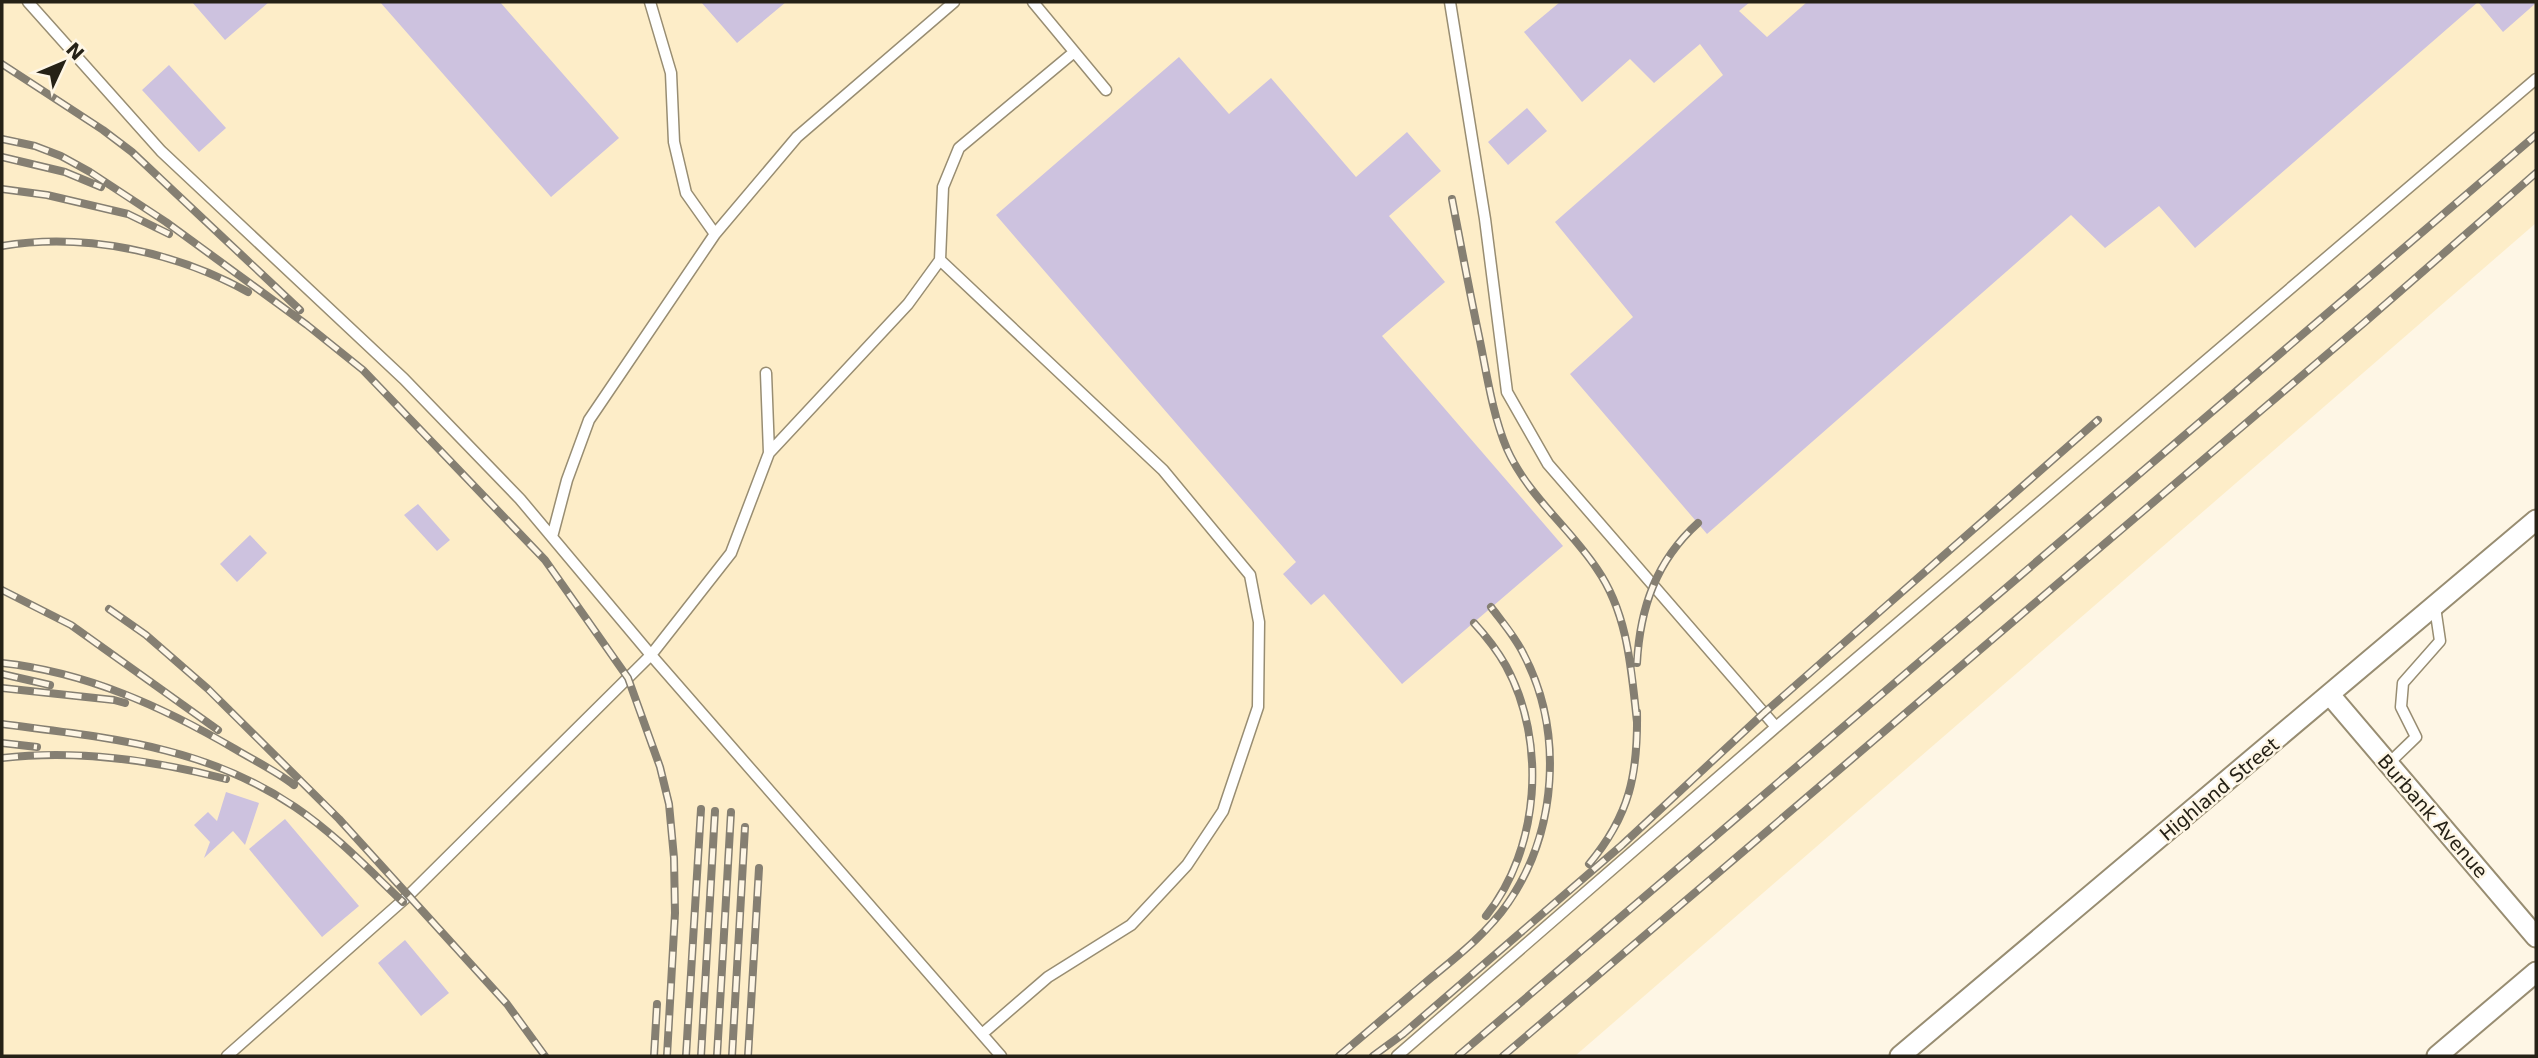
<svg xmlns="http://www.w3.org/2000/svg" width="2538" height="1058" font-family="'DejaVu Sans',sans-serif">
<rect width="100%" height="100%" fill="#fef6e5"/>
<path fill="#fdedc8" d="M2,2h2534v221l-961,833h-1573z"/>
<path fill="#cdc2df" d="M192,2h77l-44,38z
M380,2h120l119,136 -68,59z
M701,2h85l-49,41z
M1560,2h190l-11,9 28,26 40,-35h729v1l-33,29 -25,-30 -283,246 -36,-42 -54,42 -34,-33 -364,319 -137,-160 63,-57 -78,-95 168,-147 -23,-31 -46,39 -24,-24 -48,43 -58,-70z
M1179,57l50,57 42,-36 85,99 51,-45 34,39 -52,45 56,66 -63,54 181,210 -161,138 -78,-90 -13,11 -28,-31 13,-12 -300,-347z
M169,65l57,63 -27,24 -57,-62z
M1527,108l20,23 -39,34 -20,-23z
M418,504l32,36 -13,11 -33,-36z
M250,535l17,18 -30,29 -17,-18z
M226,792l33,11 -14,42 -12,-14 -29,27 6,-16 -16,-17 14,-13 9,9z
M285,819l74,87 -37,31 -73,-88z
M405,940l44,53 -28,23 -43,-53z"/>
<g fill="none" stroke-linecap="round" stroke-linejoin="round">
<g stroke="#988d72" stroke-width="13">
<path id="lane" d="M28,2l133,149 243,228 116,120 131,156 350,401
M650,2l21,71 3,69 12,51 29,41
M1033,2l73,88
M1450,2l35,217 22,173 41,72 228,263
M940,260l223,210 87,105 9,47 -1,85 -35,104 -36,54 -56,60 -83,52 -66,57
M769,453l139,-149 32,-44 3,-73 16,-39 114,-95
M552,537l15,-57 22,-60 126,-186 82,-97 157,-135
M2388,764l28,-27 -15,-30 2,-24 37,-42 -5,-34
M227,1056l182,-161 242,-240 80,-102 38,-100 -3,-80
M1397,1056l379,-329 760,-648"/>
</g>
<g stroke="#988d72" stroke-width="23">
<path id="street" d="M2330,695l206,242
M1900,1056l636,-536
M2437,1056l99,-84"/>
</g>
<use href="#lane" stroke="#fff" stroke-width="10"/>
<use href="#street" stroke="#fff" stroke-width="19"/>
<g stroke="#857f72" stroke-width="8">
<path id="rail" d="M2,64l101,66 29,22 168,158
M2,139l33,7 26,10 29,16 76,50 141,103 56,45 182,190 83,118 32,89 9,37 5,54 1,55 -8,143
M2,157l63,15 36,15
M2,189l45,6 81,19 41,20
M1452,199c9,47 18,95 28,142 7,35 13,75 27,108 21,47 62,78 90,120 31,45 34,99 40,153
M2,246c82,-14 174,6 246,46
M2,590l69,35 147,105
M109,609l37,26 62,54 131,130 168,185 38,52
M1474,623c12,13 23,27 32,43 41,75 34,183 -20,250
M2,663c84,9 161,44 233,86 20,12 41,22 59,36
M1637,663c3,-55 19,-102 61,-140
M2,674l48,11
M2,688l112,12 11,3
M2,724c106,14 201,21 293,83 40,27 73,62 108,95
M2,743l35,4
M2,758c75,-9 151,2 224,21
M1589,864c41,-49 49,-90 48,-152
M654,1056l3,-52
M686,1056l15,-247
M701,1056l14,-245
M717,1056l14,-244
M732,1056l13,-229
M748,1056l11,-188
M1339,1056c31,-26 62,-53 93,-79 27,-22 56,-45 76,-74 49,-71 56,-171 16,-248 -8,-17 -21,-32 -33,-48
M1373,1056l30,-22 219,-189 142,-132 334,-293
M1458,1056l1078,-921
M1503,1056l862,-734 171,-149"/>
</g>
<use href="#rail" stroke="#fef6e5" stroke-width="5" stroke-dasharray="16" stroke-linecap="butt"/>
</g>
<g text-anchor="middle" stroke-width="5" stroke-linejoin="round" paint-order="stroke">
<g font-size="19" fill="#252116" stroke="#fef6e5">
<text transform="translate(2219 789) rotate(-40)" y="7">Highland Street</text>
<text transform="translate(2433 816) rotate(49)" y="7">Burbank Avenue</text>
</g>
</g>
<rect width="2538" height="1058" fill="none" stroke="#252116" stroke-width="7"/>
<g transform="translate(63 63) rotate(46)" stroke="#fef6e5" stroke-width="5" paint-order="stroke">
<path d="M0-5L12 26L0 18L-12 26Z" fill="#252116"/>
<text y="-10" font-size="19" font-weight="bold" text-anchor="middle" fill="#252116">N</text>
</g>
</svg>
